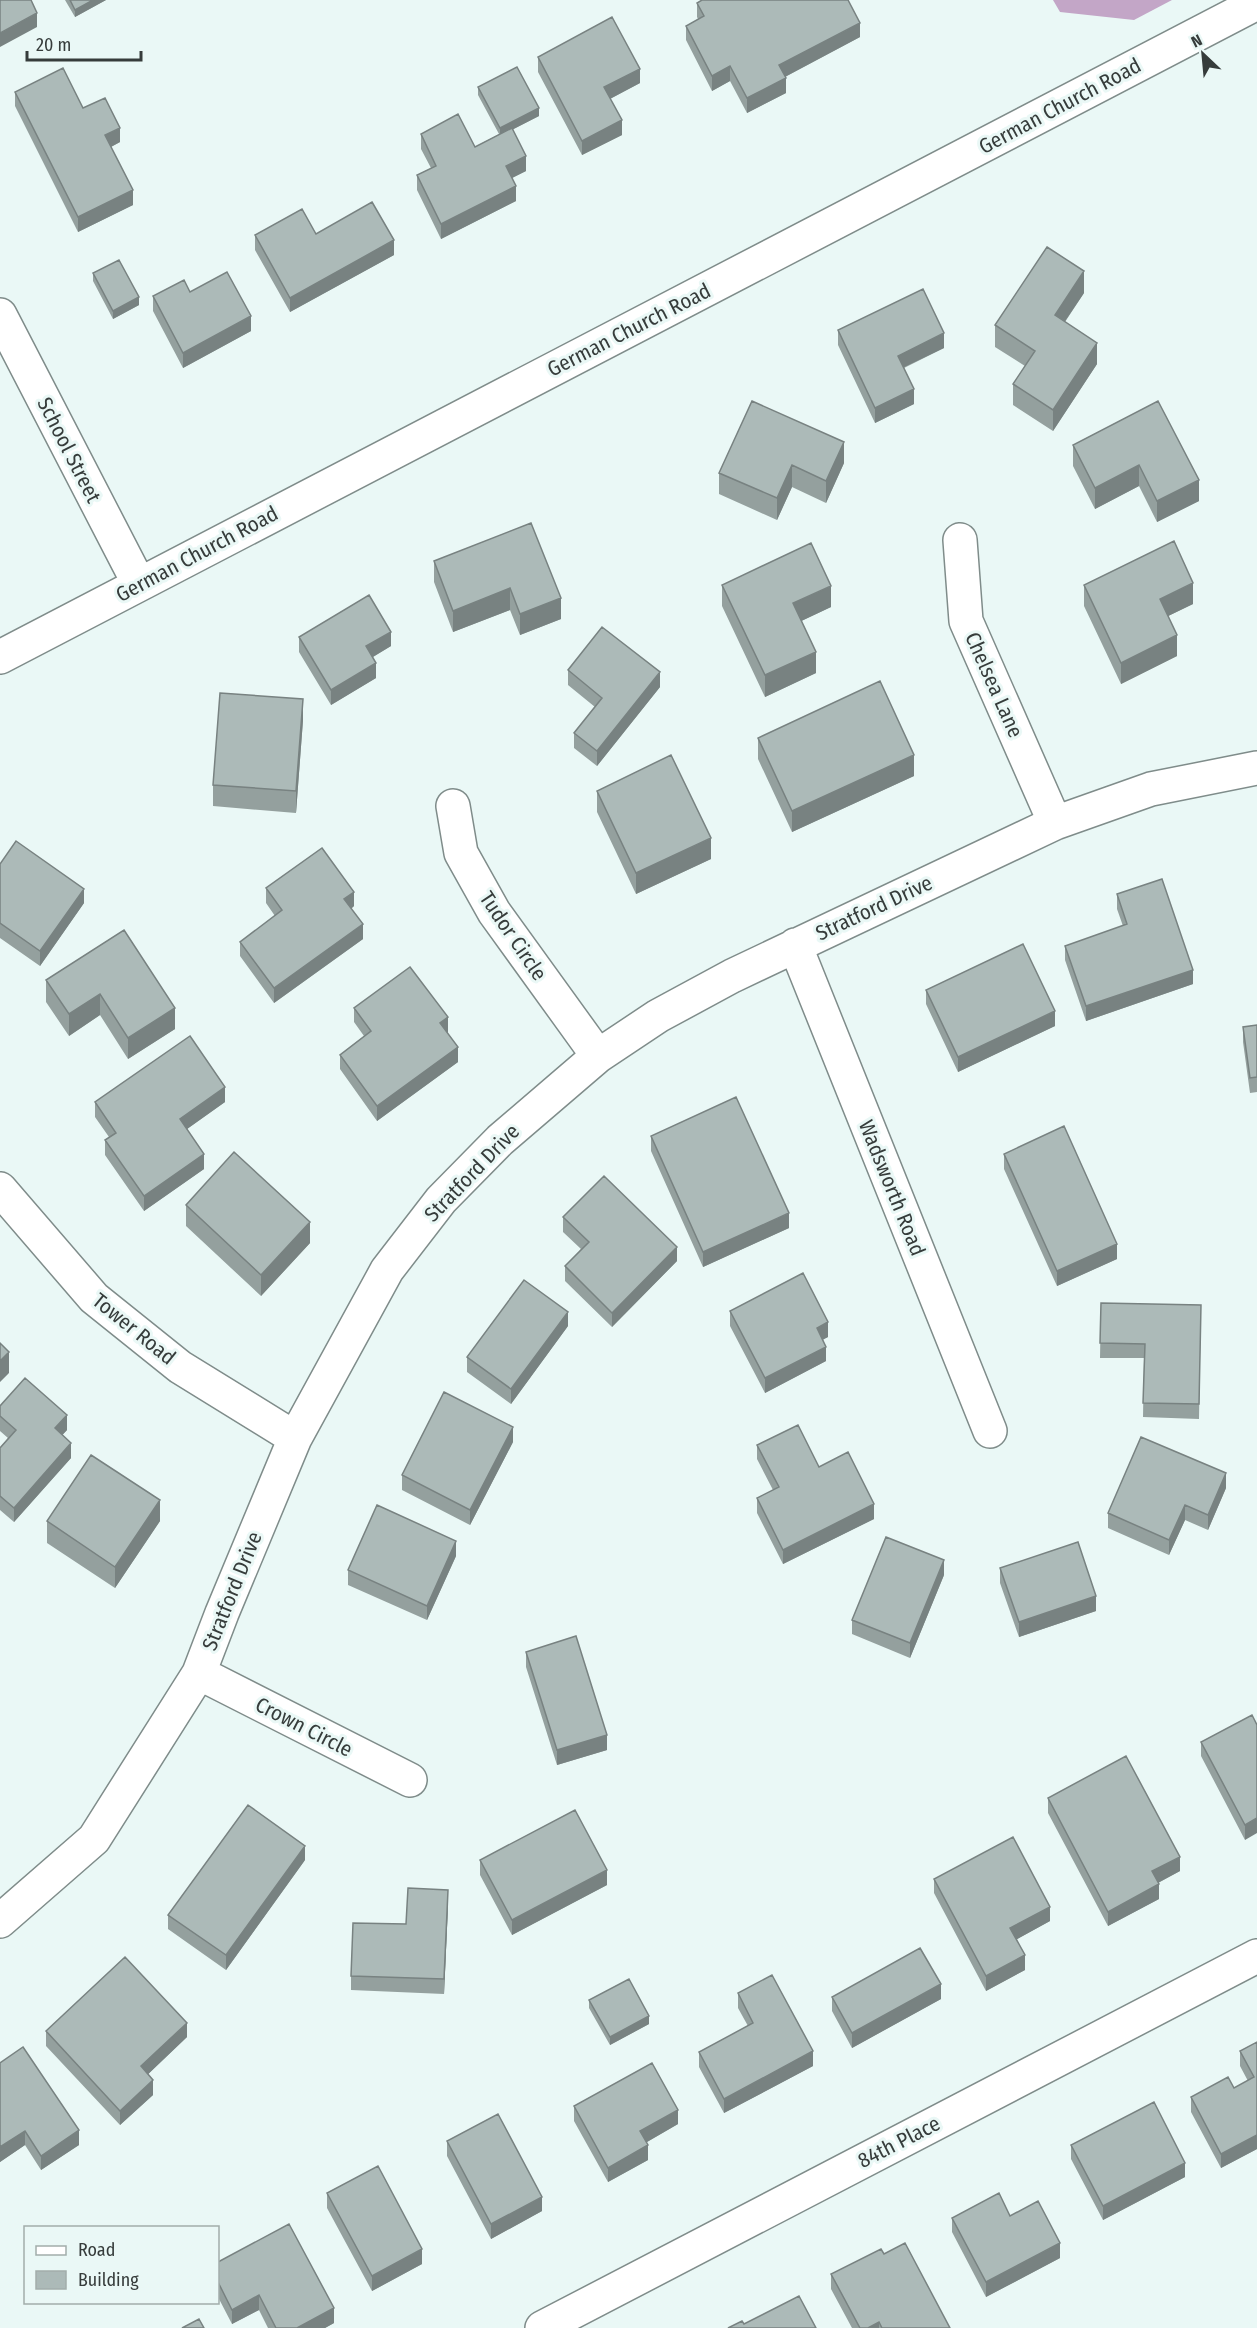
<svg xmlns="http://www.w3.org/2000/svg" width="1257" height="2328" font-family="'Fira Sans Condensed',sans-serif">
<rect width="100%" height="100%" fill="#eaf8f6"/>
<path fill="#c3a6c7" d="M1053,0h119l-38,20 -74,-8z"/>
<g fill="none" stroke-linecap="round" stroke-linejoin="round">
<g stroke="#7f8c8a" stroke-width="36">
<path id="minor" d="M0,315l139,269
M960,540l6,81 89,202
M0,657l1257,-654
M453,806l8,47 33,59 104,144
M795,945l195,486
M0,1189l94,109 86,69 115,71
M199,1673l211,107
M0,1921l94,-82 105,-166 23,-60 73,-175 92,-168 54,-70 59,-60 98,-84 60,-40 74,-40 323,-153 96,-34 106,-21
M542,2328l715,-372"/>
</g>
<use href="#minor" stroke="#fff" stroke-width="33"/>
</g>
<path fill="#94a09e" d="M65,0h41l-31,17z
M697,3l163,34 -75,40 1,16 -39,20 -17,-32 -18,10 -26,-51v-14l12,-7 -1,-2z
M538,57l102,26 -30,16 12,36 -40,20 -44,-83z
M478,87l61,29 -26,13 13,42 -14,7 4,23 -75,38 -24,-49v-15l14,-7 -10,-19v-15l54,13 24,-13 -21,-39z
M15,92l68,16 37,34 -9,5 22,58 -55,27 -63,-126z
M316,234l78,21 -104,57 -35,-62v-15z
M93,273l46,32 -26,14 -20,-38z
M190,292l61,39 -68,37 -30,-57v-15z
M1084,293l-19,29 32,42 -44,67 -40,-26v-21l12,-18 -30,-19v-22z
M838,330l106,18 -40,20 10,36 -39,19 -37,-78z
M752,401l92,62 -18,40 -34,-16 -15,33 -58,-26v-21z
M1158,401l41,100 -42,21 -18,-36 -44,23 -22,-43v-21z
M531,523l30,96 -41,16 -10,-25 -57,22 -19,-50v-21z
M722,585l109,22 -30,14 15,52 -51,24 -43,-91z
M1084,585l109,19 -25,12 9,40 -56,28 -37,-78z
M299,637l92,9 -18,11 3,21 -45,27 -32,-53z
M568,670l92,17 -63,79 -23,-18v-15l21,-26 -27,-22z
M303,720l-7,93 -83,-7v-21z
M758,738l156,38 -122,56 -34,-73z
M597,791l114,68 -75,35 -39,-82z
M0,864l84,39 -44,63 -40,-28z
M266,888l88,18 -3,3 12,30 -89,64 -34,-47v-14l35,-26 -9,-13z
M1117,894l76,90 -107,37 -21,-61v-14l58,-20 -6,-17z
M124,930l51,99 -47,30 -28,-44 -31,21 -23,-34v-22z
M926,990l129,36 -97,46 -32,-68z
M354,1008l94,24 -1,1 11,29 -81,59 -37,-52v-14l24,-19 -10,-14z
M1257,1025v67l-7,1 -7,-51v-15z
M95,1102h130l-38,27 17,40 -60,42 -39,-56v-15l4,-3 -14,-20z
M651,1136l138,92 -86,39 -52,-116z
M1004,1154l113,105 -60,27 -53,-117z
M186,1205l124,38 -49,53 -75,-70z
M563,1217l114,44 -65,66 -47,-46v-15l16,-17 -18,-17z
M1101,1303l100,2 -2,114 -56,-2 1,-59h-44z
M730,1311l98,26 -5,2 3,22 -61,32 -35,-67z
M568,1326l-57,78 -44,-32v-15z
M0,1406l67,24 -5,5 9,23 -57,64 -14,-12v-62l8,-10 -8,-7z
M513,1442l-43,83 -68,-35v-15z
M757,1445l62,22 55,52 -91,45 -26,-51v-15l16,-8 -16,-31z
M1226,1488l-18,42 -23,-10 -16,35 -61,-27v-15z
M47,1521h113l-45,67 -68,-45z
M456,1556l-29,64 -79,-35v-15z
M1000,1568l96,43 -77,26 -19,-54z
M944,1575l-34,83 -58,-24v-14z
M526,1652l81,98 -50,15 -31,-98z
M1257,1725l-12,115 -44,-84v-14z
M1048,1798l132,73 -22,12 1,16 -51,27 -60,-113z
M305,1860l-79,110 -58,-41v-14z
M480,1860l127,25 -95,50 -32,-60z
M934,1879l116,42 -33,18 8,31 -39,21 -52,-98z
M448,1905l-4,89 -93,-4v-14l55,-52z
M738,1993l75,73 -89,47 -25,-46v-15l49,-26 -10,-18z
M832,1997l109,2 -89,49 -20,-37z
M589,2000l60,24 -39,21 -21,-37z
M46,2031l141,6 -39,37 5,21 -33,30 -74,-79z
M1257,2042v107l-36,19 -30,-56v-15l43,-9 14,-7 -8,-15v-15z
M0,2063l79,82 -38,25 -16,-25 -25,17z
M574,2106l104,18 -31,18 1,18 -40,22 -34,-61z
M447,2141l95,70 -51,28 -44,-83z
M1071,2145l114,32 -82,43 -32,-61z
M327,2193l95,71 -50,27 -45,-83z
M952,2218l108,40 -74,39 -34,-65z
M884,2254l66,74h-98l-21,-39v-15z
M218,2262l116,61 -9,5h-57l-9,-18 -27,14 -14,-27z"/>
<path fill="#788281" d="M93,0h13l-31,17v-7z
M37,13v14l-37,20v-14z
M860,23v14l-81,43v-15z
M730,66v15l-18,10v-15z
M640,69v14l-36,19v-15z
M786,78v15l-39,20v-15z
M539,108v8l-39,20v-8z
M622,120v15l-40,20v-14z
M120,128v14l-15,8v-15z
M526,156v15l-20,10v-15z
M516,186v15l-75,38v-15z
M133,190v15l-55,27v-15z
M394,240v15l-104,57v-14z
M1084,271v22l-29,43v-21z
M139,297v8l-26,14v-8z
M251,316v15l-68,37v-15z
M944,333v15l-46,22v-14z
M1097,343v21l-44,67v-21z
M914,389v15l-39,19v-15z
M844,442v21l-18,40v-22z
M792,465v22l-15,33v-22z
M1139,465v21l-44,23v-21z
M1199,480v21l-42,21v-21z
M1193,583v21l-33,16v-21z
M831,586v21l-38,18v-22z
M510,588v22l-57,22v-21z
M561,598v21l-41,16v-21z
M391,632v14l-25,15v-15z
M1177,635v21l-56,28v-21z
M816,652v21l-51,24v-22z
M376,663v15l-45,27v-15z
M660,672v15l-63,79v-15z
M303,699v21l-7,93v-22z
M914,755v21l-122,56v-21z
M711,838v21l-75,35v-21z
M84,889v14l-44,63v-15z
M354,892v14l-10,8v-15z
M363,924v15l-89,64v-15z
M1193,970v14l-107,37v-15z
M100,994v21l-31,21v-22z
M175,1008v21l-47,30v-21z
M1055,1011v15l-97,46v-15z
M448,1017v15l-8,6v-15z
M458,1047v15l-81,59v-15z
M225,1087v15l-45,32v-15z
M204,1154v15l-60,42v-15z
M789,1213v15l-86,39v-15z
M310,1222v21l-49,53v-21z
M1117,1244v15l-60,27v-15z
M677,1247v14l-65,66v-14z
M568,1312v14l-57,78v-15z
M828,1322v15l-11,6v-15z
M826,1347v14l-61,32v-15z
M9,1352v21l-9,9v-21z
M67,1415v15l-12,13v-15z
M513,1427v15l-43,83v-15z
M71,1443v15l-57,64v-14z
M1226,1473v15l-18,42v-15z
M160,1500v21l-45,67v-21z
M874,1504v15l-91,45v-14z
M1185,1505v15l-16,35v-15z
M456,1541v15l-29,64v-14z
M944,1560v15l-34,83v-15z
M1096,1596v15l-77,26v-15z
M607,1735v15l-50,15v-15z
M1257,1818v15l-12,7v-15z
M305,1846v14l-79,110v-15z
M1180,1857v14l-28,15v-15z
M607,1870v15l-95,50v-15z
M1159,1884v15l-51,27v-14z
M448,1890v15l-4,89v-15z
M1050,1907v14l-40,22v-15z
M1025,1955v15l-39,21v-15z
M941,1984v15l-89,49v-15z
M649,2016v8l-39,21v-8z
M187,2023v14l-46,44v-15z
M813,2051v15l-89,47v-14z
M153,2080v15l-33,30v-14z
M678,2110v14l-38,22v-15z
M79,2130v15l-38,25v-14z
M25,2131v14l-25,17v-15z
M1257,2135v14l-36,19v-14z
M648,2145v15l-40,22v-14z
M1185,2163v14l-82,43v-14z
M542,2197v14l-51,28v-15z
M1060,2243v15l-74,39v-15z
M422,2249v15l-50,27v-15z
M259,2295v15l-27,14v-14z
M334,2308v15l-9,5h-28z
M879,2322v6h-11z"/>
<path fill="#acbab8" stroke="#788281" stroke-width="1.5" d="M0,0h31l6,13 -37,20z
M70,0h23l-18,10z
M702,0h146l12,23 -81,42 7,13 -39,20 -17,-32 -18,10 -26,-50 18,-10 -7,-13z
M612,17l28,52 -36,18 18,33 -40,21 -44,-84z
M517,67l22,41 -39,20 -22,-41z
M63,68l20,40 22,-10 15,30 -15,7 28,55 -55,27 -63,-125z
M458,114l17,33 37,-19 14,28 -20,10 10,20 -75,38 -24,-49 19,-9 -15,-32z
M372,202l22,38 -104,58 -35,-63 47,-26 14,25z
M1047,247l37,24 -29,44 42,28 -44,67 -40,-26 22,-33 -40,-26z
M119,260l20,37 -26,14 -20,-38z
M227,272l24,44 -68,37 -30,-57 31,-16 6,12z
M923,289l21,44 -46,23 16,33 -39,19 -37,-78z
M752,401l92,41 -18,39 -34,-16 -15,33 -58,-25z
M1158,401l41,79 -42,21 -18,-36 -44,23 -22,-43z
M531,523l30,75 -41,16 -10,-26 -57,23 -19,-50z
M1174,541l19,42 -33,16 17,36 -56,28 -37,-78z
M811,543l20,43 -38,17 23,49 -51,23 -43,-90z
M369,595l22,37 -25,14 10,17 -45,27 -32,-53z
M602,627l58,45 -63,79 -23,-18 28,-35 -34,-28z
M880,681l34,74 -122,56 -34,-73z
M220,693l83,6 -7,92 -83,-6z
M671,755l40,83 -75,35 -39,-82z
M16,841l68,48 -44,62 -40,-28v-59z
M322,848l32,44 -10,7 19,25 -89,64 -34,-46 42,-32 -16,-22z
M1162,879l31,91 -107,36 -21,-60 62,-22 -10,-30z
M124,930l51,78 -47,30 -28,-44 -31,20 -23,-34z
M1023,944l32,67 -97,46 -32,-67z
M410,967l38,50 -8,6 18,24 -81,59 -37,-51 31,-24 -17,-23z
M1257,1025v52l-7,1 -7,-51z
M190,1036l35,51 -45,32 24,35 -60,42 -39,-56 11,-7 -21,-31z
M736,1097l53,116 -86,39 -52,-116z
M1064,1126l53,118 -60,27 -53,-117z
M234,1152l76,70 -49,53 -75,-70z
M604,1176l73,71 -65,66 -47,-47 24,-24 -26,-25z
M803,1273l25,49 -11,6 9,19 -61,31 -35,-67z
M524,1280l44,32 -57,77 -44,-32z
M1101,1303l100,2 -2,99 -56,-1 2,-59 -45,-1z
M0,1343l9,9 -9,9z
M25,1378l42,37 -12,13 16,15 -57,65 -14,-12v-48l16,-18 -16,-14v-10z
M444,1392l69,35 -43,83 -68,-35z
M798,1425l21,42 29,-15 26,52 -91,46 -26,-52 22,-11 -22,-42z
M1141,1437l85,36 -18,42 -23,-10 -16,35 -61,-27z
M91,1455l69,45 -45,67 -68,-46z
M377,1505l79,36 -29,65 -79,-36z
M886,1537l58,23 -34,83 -58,-23z
M1078,1542l18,54 -77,26 -19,-54z
M576,1636l31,99 -50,15 -31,-98z
M1252,1715l5,10v93l-12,7 -44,-83z
M1126,1756l54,101 -28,14 7,13 -51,28 -60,-114z
M248,1805l57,41 -79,109 -58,-40z
M575,1810l32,60 -95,50 -32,-60z
M1013,1837l37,70 -40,21 15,27 -39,21 -52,-97z
M408,1888l40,2 -4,89 -93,-3 2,-53 53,1z
M920,1948l21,36 -89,49 -20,-36z
M125,1957l62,66 -46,43 12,14 -33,31 -74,-80z
M772,1975l41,76 -89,48 -25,-47 54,-29 -15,-30z
M629,1979l20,37 -39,21 -21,-37z
M1257,2042v93l-36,19 -30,-57 37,-20 6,11 20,-11 -14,-26z
M23,2047l56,83 -38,26 -16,-25 -25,16v-84z
M652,2063l26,47 -38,21 8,14 -40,23 -34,-62z
M1154,2102l31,61 -82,43 -32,-61z
M498,2114l44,83 -51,27 -44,-83z
M378,2166l44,83 -50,27 -45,-83z
M999,2193l11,23 28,-15 22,42 -74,39 -34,-64z
M289,2224l45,84 -37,20h-21l-17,-33 -27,15 -14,-28v-20z
M905,2243l45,85h-68l-3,-6 -11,6h-8l-29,-54 50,-25 3,5z
M799,2296l17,32h-88l14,-7 2,3z
M199,2319l5,9h-22z"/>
<g text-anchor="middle" stroke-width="6" stroke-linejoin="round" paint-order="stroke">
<g font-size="21" fill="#363c3b" stroke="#eaf8f6">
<text transform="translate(1060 106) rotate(-28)" y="7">German Church Road</text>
<text transform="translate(629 330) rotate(-27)" y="7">German Church Road</text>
<text transform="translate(69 450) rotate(63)" y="7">School Street</text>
<text transform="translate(197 554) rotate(-28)" y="7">German Church Road</text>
<text transform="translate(994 685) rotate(66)" y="7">Chelsea Lane</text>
<text transform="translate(874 908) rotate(-25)" y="7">Stratford Drive</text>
<text transform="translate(513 936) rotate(56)" y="7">Tudor Circle</text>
<text transform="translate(472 1173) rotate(-46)" y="7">Stratford Drive</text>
<text transform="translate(892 1188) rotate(68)" y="7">Wadsworth Road</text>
<text transform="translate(134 1329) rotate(39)" y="7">Tower Road</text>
<text transform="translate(232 1591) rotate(-68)" y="7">Stratford Drive</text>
<text transform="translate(304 1727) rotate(27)" y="7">Crown Circle</text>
<text transform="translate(899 2142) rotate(-27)" y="7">84th Place</text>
</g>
</g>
<rect x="24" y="2226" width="195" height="78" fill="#eaf8f6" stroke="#a2adab" stroke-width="1.5"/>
<rect x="36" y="2246" width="30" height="9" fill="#ffffff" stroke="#a2adab" stroke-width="1.5"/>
<text x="78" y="2256" font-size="18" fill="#363c3b">Road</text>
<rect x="36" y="2271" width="30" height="18" fill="#acbab8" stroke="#a2adab" stroke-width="1.5"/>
<text x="78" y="2286" font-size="18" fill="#363c3b">Building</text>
<g transform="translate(1203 54) rotate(334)" stroke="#eaf8f6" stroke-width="4.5" paint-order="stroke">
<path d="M0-4.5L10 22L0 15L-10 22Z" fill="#363c3b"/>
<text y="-9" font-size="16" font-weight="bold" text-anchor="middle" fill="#363c3b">N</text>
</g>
<path d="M27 51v9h114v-9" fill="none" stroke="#363c3b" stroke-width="3"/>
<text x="36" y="51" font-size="18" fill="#363c3b" stroke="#eaf8f6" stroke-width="4.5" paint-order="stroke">20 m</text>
</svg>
